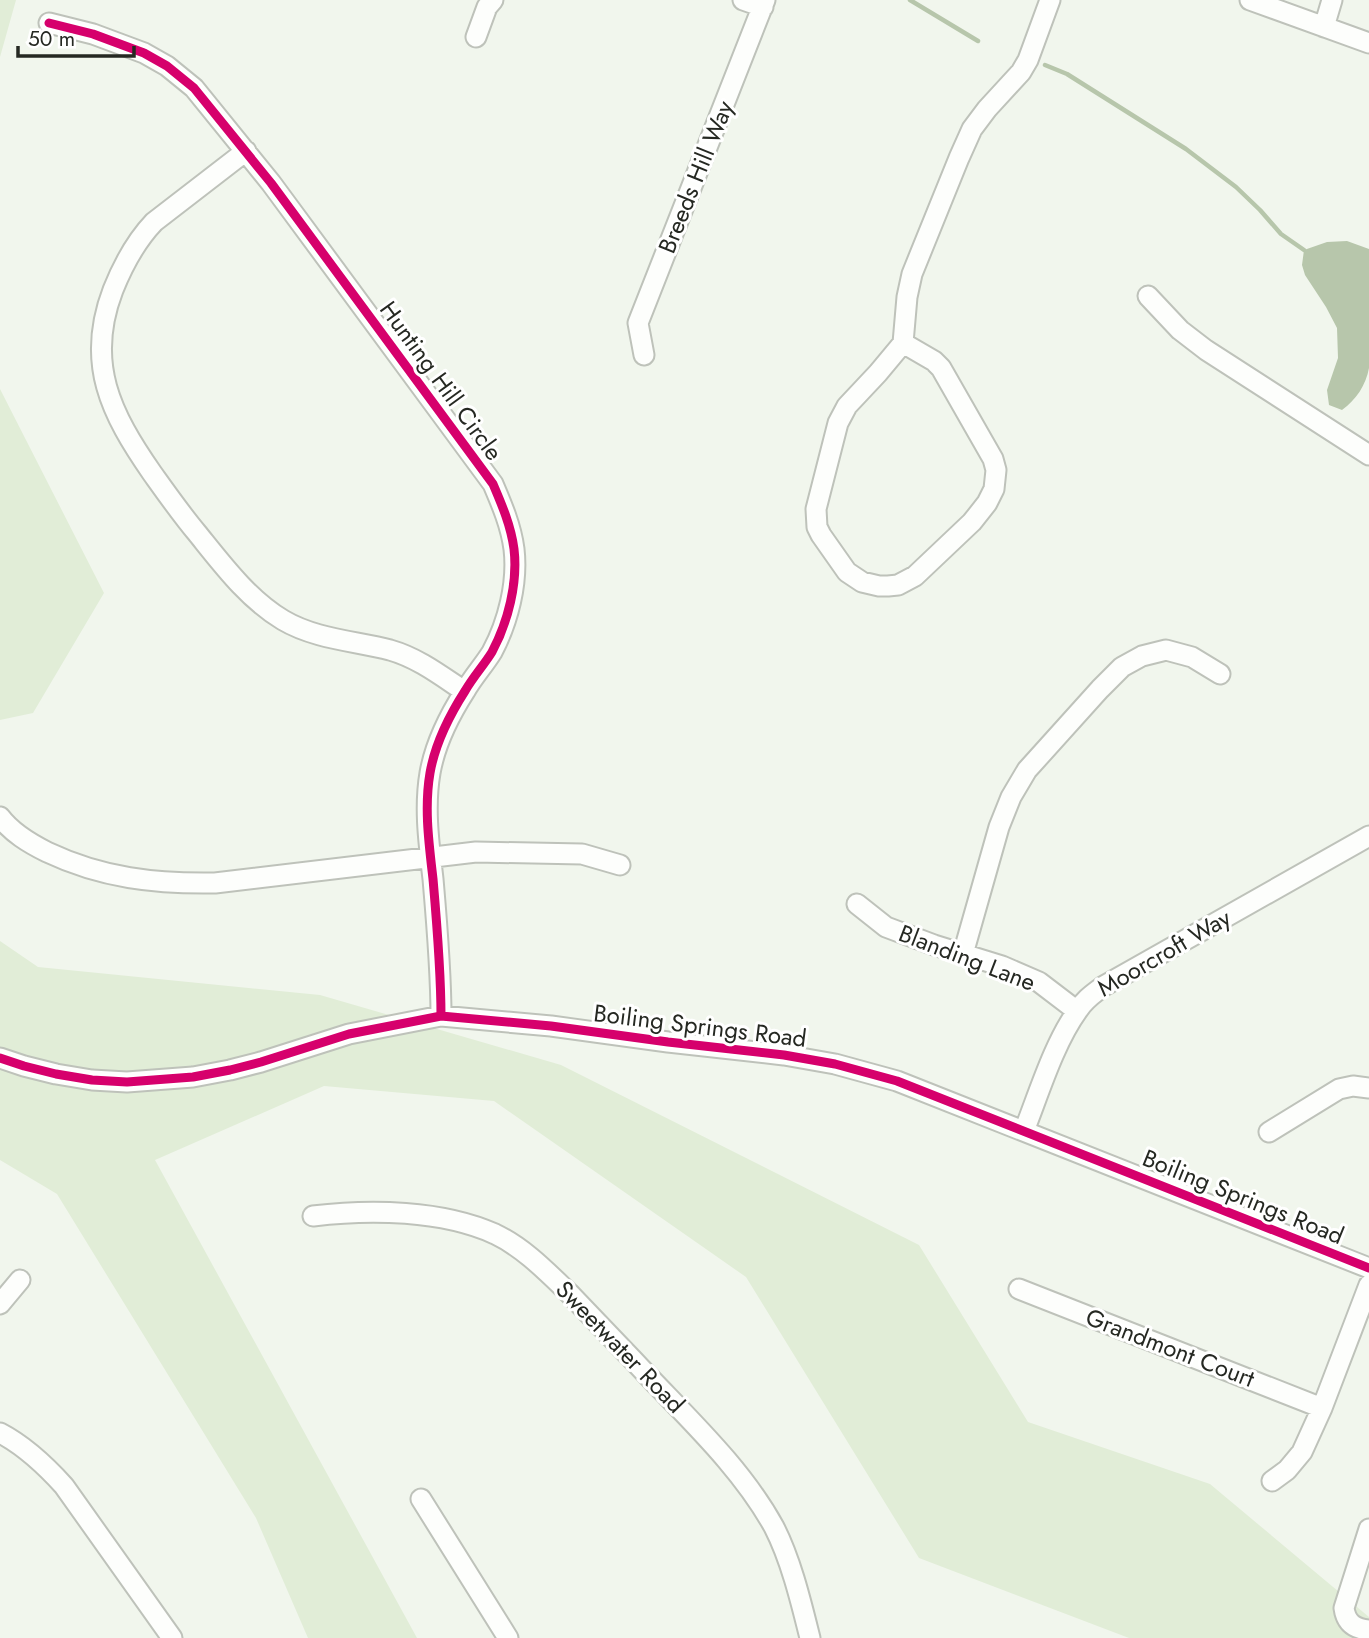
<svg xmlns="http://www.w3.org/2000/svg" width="1369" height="1638" font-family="Jost,sans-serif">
<rect width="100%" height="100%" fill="#f1f6ed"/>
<path fill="#e1edd7" d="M0,0h16l-16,57z
M0,389l104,204 -71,120 -33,7z
M0,941l38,26 282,28 241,70 358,180 109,177 182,62 159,133v21h-240l-210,-80 -173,-281 -252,-176 -170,-15 -169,74 262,478h-109l-52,-120 -199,-324 -57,-34z"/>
<path fill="#b7c6ab" d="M1347,241l22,8v119c-3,17 -13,32 -27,42l-13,-5 -2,-15 11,-32 -1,-30 -11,-21 -21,-32 -3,-10 2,-15 23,-8z"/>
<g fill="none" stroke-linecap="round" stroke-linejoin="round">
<path stroke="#b7c6ab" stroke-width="4.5" d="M910,0l68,41
M1045,65l22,9 119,75 50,38 24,23 21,24 23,16"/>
<g stroke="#bec2ba" stroke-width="23">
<path id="minor" d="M743,0l20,7
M1250,0l119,43
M49,23l44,11 51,19 23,13 27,22 77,95 222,301c9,21 18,42 21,65 4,34 -6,73 -22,103 -8,13 -19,25 -27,39 -16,25 -30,53 -35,82 -6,35 -1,71 3,106 4,46 8,91 8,137
M1324,27l8,-27
M476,37l11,-30 6,-7
M246,151l-92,71c-19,20 -31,43 -41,68 -28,73 -2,124 39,183 15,21 29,41 45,60 25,31 51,66 86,87 32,19 72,21 107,30 28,8 50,25 74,41
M1148,296l32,34 26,20 163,105
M903,343l31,18 7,7 52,91 3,11 -2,19 -7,14 -15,19 -57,54 -17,9 -10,1h-9l-17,-4 -15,-10 -26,-37 -4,-8 -1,-18 22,-86 9,-17 31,-33z
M903,343l4,-46 5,-23 47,-116 13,-29 15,-20 34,-37 7,-12 22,-60
M644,355l-6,-32 127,-323
M0,817c12,16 29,26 47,35 55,26 108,32 168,31l261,-31 106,2 38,11
M857,904l29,23 48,18 68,21 37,16 38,29
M963,954l36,-127 12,-30 16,-27 73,-81 22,-22 20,-11 24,-6 26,7 28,17
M0,1058l24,8 32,8 36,6 35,2 66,-5 37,-7 31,-8 88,-28 92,-18 110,10 117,16 116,13 51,9 62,17 472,187
M1024,1131c15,-38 30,-88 54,-121 6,-10 15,-16 24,-23l267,-151
M1269,1132l70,-43 14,-3 16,2
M313,1216c57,-7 129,-6 182,18 29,14 51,37 74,59 22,23 44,46 66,69 48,52 105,103 139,165 17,33 27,75 36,111
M1019,1289l303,119
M0,1304l20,-24
M0,1433c25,13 45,32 64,53l108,152
M1272,1481l15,-11 15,-18 20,-44 47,-123
M421,1499l87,139
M1369,1529l-25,79c2,15 11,21 25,22"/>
</g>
<use href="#minor" stroke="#fdfefc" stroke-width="19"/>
<g stroke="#fff" stroke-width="13">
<path id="cycleway" d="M49,23l44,11 51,19 23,13 27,22 77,95 222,301c9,21 18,42 21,65 4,34 -6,73 -22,103 -8,13 -19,25 -27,39 -16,25 -30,53 -35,82 -6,35 -1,71 3,106 4,46 8,91 8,137
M0,1058l24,8 32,8 36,6 35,2 66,-5 37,-7 31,-8 88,-28 92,-18 110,10 117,16 116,13 51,9 62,17 472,187"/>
</g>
<use href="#cycleway" stroke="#d6006c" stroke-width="9"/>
</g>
<g text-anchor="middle" stroke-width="6" stroke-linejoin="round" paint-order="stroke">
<g font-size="24" fill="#252822" stroke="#fff">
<text transform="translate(696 177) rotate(-68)" y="8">Breeds Hill Way</text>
<text transform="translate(441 381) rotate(54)" y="8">Hunting Hill Circle</text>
<text transform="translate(1164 953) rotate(-30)" y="8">Moorcroft Way</text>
<text transform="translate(967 958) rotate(21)" y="8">Blanding Lane</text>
<text transform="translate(700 1026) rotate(7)" y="8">Boiling Springs Road</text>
<text transform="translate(1243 1197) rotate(22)" y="8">Boiling Springs Road</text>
<text transform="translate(620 1347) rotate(46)" y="8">Sweetwater Road</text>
<text transform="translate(1170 1348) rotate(21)" y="8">Grandmont Court</text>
</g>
</g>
<path d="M18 46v10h116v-10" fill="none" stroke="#252822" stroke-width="3.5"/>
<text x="28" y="46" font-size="21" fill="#252822" stroke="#ffffff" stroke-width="5" paint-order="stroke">50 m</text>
</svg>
